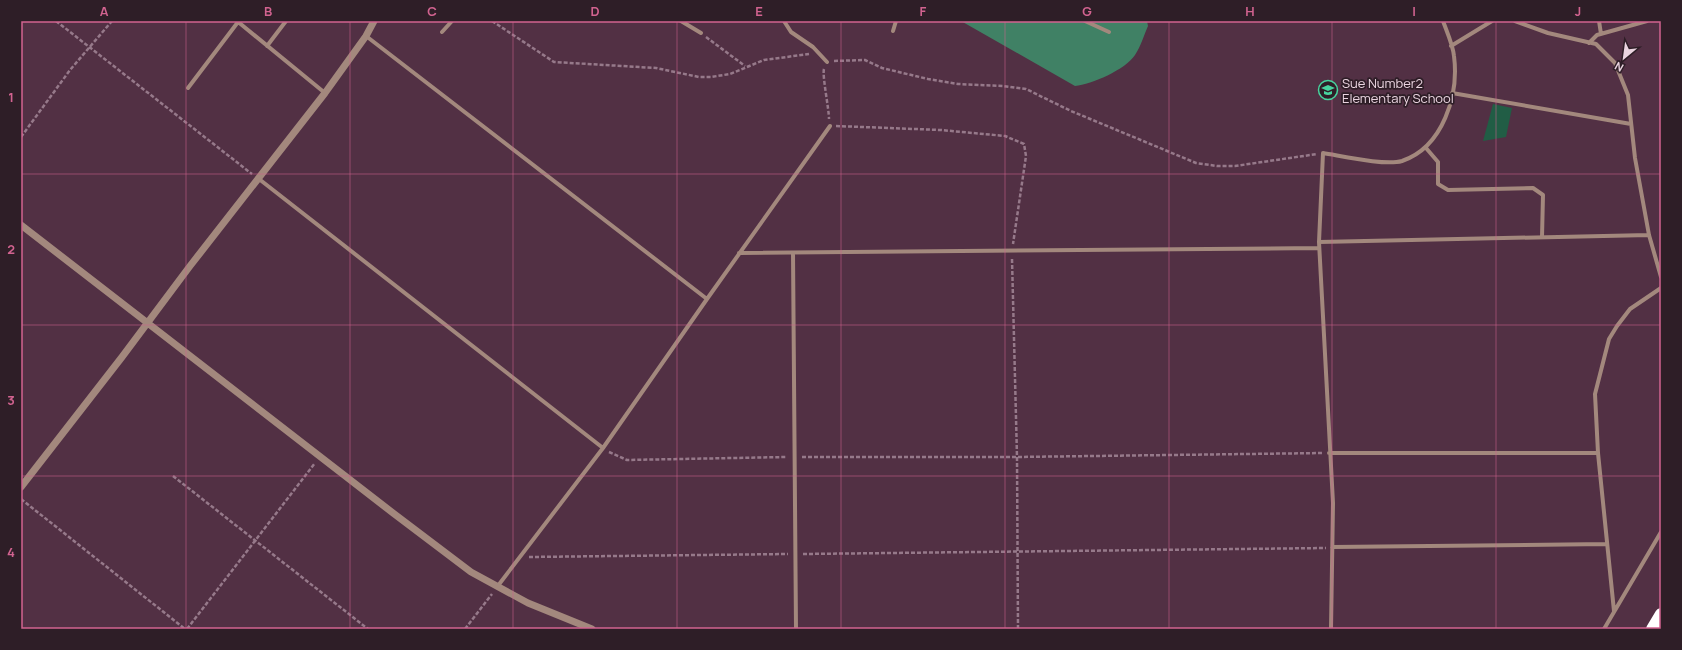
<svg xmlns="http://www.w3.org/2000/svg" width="1682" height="650" font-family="Manrope,sans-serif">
<rect width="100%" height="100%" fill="#523044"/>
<path fill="#215d45" d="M1493,104l19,4 -6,29 -23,4z"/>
<path fill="#408165" d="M961,21h186l1,5c-4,9 -7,20 -13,29 -10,15 -43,29 -60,31z"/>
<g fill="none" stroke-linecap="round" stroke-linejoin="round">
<path stroke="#96798a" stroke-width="2.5" stroke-dasharray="4 2" stroke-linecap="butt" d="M56,21l196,153
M492,21l62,41 102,6 43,9h12l19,-3 34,-14 45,-6
M706,37l39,29
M834,61l31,-1 17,8 46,11 30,5 45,2 23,3 45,22 125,52 21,3h18l82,-12
M824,69c-2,6 5,40 5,50
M836,126l105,4 64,6 19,8 2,12 -13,88
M21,137l49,-67 42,-49
M1012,259l5,198 1,172
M609,452l18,8 160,-3
M802,457h215l306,-4
M173,476l195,153
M21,499l164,130
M803,554l523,-6
M529,557l259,-3
M187,629l128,-166
M465,629l27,-35"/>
<path stroke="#a3887d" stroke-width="4" d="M237,21l88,72
M681,21l20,12
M784,21l7,11 22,15 14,15
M1085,21l24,11
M1515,21l33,12 48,11 19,19 13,32 7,63 14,77 12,42
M1599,21l2,13
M893,31l3,-10
M442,32l10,-11
M366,36l341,263
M1589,43l8,-8 50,-14
M267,46l19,-25
M1451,46l41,-25
M188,88l50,-66
M1452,93l179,31
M1426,148l12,14v22l10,6 85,-2 10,7 -1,42
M259,179l344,269
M1319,242l330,-7
M739,253l580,-5
M793,253l3,376
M1329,453h269
M1332,547l275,-3
M497,587l106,-139 104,-149 123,-173
M1614,611l-16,-158 -3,-59 14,-55 8,-13 13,-17 31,-21
M1331,629l2,-126 -14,-261 4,-89c19,3 62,13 79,8 41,-14 57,-66 52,-105 -1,-11 -7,-24 -11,-35
M1604,629l57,-97"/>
<path stroke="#a3887d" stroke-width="7" d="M21,225l372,288 78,59 57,31 64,26
M21,487l101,-130 68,-91 135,-173 41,-57 8,-15"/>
<path stroke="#fff" stroke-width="12" d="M1652,629l9,-15"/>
</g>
<path fill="none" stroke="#d26390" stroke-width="1" stroke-opacity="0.55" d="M186,21v608M350,21v608M513,21v608M677,21v608M841,21v608M1005,21v608M1169,21v608M1332,21v608M1496,21v608M21,174h1640M21,325h1640M21,476h1640"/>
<defs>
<g id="school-ring" transform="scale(1)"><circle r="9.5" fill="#2e1e27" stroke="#47d49e" stroke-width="1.5"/><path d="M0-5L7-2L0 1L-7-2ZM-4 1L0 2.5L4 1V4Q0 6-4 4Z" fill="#47d49e"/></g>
</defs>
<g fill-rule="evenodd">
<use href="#school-ring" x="1328" y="90"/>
</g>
<g text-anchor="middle" stroke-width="3.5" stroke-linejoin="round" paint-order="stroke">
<g font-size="13" fill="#ead4e0" stroke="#2e1e27" text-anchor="start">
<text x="1342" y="88">Sue Number2<tspan x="1342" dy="15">Elementary School</tspan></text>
</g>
</g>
<rect width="1682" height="650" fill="none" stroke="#2e1e27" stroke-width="44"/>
<g transform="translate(1624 58) rotate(209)" stroke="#2e1e27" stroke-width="3" paint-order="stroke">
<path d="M0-3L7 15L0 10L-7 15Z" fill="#ead4e0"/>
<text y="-6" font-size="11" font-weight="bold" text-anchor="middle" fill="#ead4e0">N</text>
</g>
<rect x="22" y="22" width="1638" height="606" fill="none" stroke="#d26390" stroke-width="1.5"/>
<g font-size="13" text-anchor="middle" font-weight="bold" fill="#d26390">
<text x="104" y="16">A</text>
<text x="268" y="16">B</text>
<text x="432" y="16">C</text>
<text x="595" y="16">D</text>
<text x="759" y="16">E</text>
<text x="923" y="16">F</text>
<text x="1087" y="16">G</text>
<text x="1250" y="16">H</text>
<text x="1414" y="16">I</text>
<text x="1578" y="16">J</text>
<text x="11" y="102">1</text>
<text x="11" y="254">2</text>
<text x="11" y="405">3</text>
<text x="11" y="557">4</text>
</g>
</svg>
